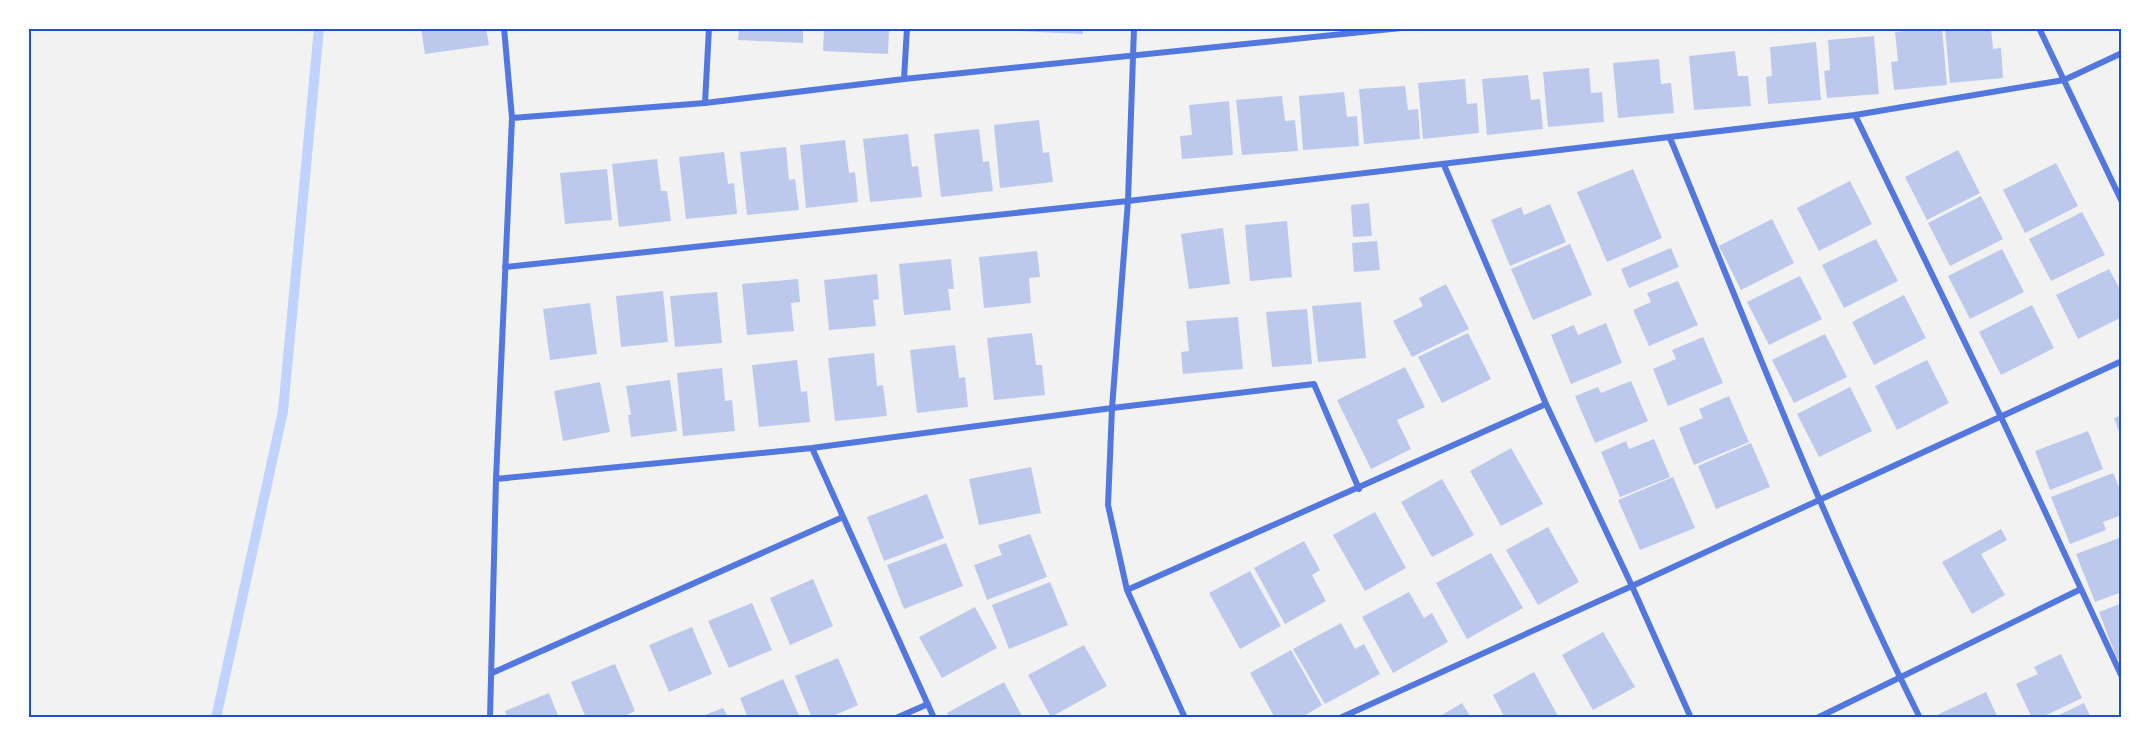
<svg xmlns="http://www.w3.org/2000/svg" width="2150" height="746" font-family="'Zilla Slab',serif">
<rect width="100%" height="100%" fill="#f2f2f2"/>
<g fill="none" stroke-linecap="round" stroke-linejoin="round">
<path stroke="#bfd3fe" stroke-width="10" d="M216,718l67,-307 36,-383"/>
</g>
<path fill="#bdc9ec" d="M421,28h65l3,17 -64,9z
M739,28h64v15l-65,-3z
M824,28h65l-1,26 -65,-3z
M1018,28h65v6l-65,-3z
M1942,28l5,57 -53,5 -3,-28 7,-1 -3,-29z
M1945,28h46l2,21 8,-1 2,30 -53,5z
M1874,36l5,58 -52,4 -3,-27 6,-1 -2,-30z
M1816,42l5,58 -53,4 -2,-27 6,-1 -2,-29z
M1735,51l3,25h10l3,30 -57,4 -5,-54z
M1659,59l2,25 10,-1 3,30 -56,5 -5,-55z
M1589,68l2,25 11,-1 2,30 -56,5 -5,-55z
M1528,75l3,25 9,-1 3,30 -56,6 -5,-56z
M1465,79l2,25 10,-1 2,30 -56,6 -5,-56z
M1405,86l3,24 10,-1 2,30 -56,5 -5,-55z
M1344,92l3,25 10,-1 2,30 -56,4 -4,-54z
M1282,96l3,25 10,-1 3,31 -56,4 -6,-55z
M1229,101l4,54 -51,4 -2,-23 12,-1 -3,-30z
M1039,120l4,33 6,-1 4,30 -53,6 -6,-63z
M979,129l4,33 6,-1 4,30 -52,6 -7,-63z
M908,134l4,33 6,-1 4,31 -52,5 -7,-63z
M845,140l4,33 6,-1 3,30 -52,6 -6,-63z
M786,147l3,33 6,-1 4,31 -52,5 -7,-63z
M1958,150l22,43 -53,27 -22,-43z
M724,152l4,32 6,-1 3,31 -51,5 -7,-62z
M657,159l4,32h6l4,30 -52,6 -7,-63z
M2056,163l22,43 -53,27 -22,-43z
M607,169l5,51 -47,4 -5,-51z
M1633,169l29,69 -55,24 -30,-70z
M1850,181l22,43 -53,27 -22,-43z
M1981,196l22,43 -53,27 -22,-43z
M1369,203l3,33 -19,1 -2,-32z
M1550,204l16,38 -56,24 -19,-46 30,-13 3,8z
M2082,212l23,43 -54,26 -22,-42z
M1772,219l22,44 -53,27 -22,-44z
M1287,221l5,56 -42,4 -5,-56z
M1223,228l7,56 -41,5 -8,-55z
M1876,239l22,42 -54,27 -22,-43z
M1377,241l3,29 -26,2 -2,-29z
M1570,244l22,51 -59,25 -22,-51z
M1671,248l8,19 -50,21 -8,-19z
M2002,249l22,43 -54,27 -22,-43z
M1037,251l3,26 -11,1 2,25 -47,5 -5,-51z
M951,259l3,30h-6l3,21 -47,5 -5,-51z
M2109,269l13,24v24l-44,22 -22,-44z
M877,274l2,25 -6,1 3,26 -47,4 -5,-50z
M1800,276l22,43 -53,26 -22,-43z
M798,279l2,23 -9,1 3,28 -47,4 -5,-51z
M1678,281l20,44 -49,21 -16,-36 18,-8 -4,-9z
M1446,284l23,45 -57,28 -19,-36 30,-15 -4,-8z
M663,291l5,51 -47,5 -5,-51z
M717,292l5,51 -47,4 -5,-51z
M1904,295l22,43 -52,27 -22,-43z
M1361,302l5,56 -48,4 -6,-56z
M590,303l7,51 -47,6 -7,-51z
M2032,305l22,43 -53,27 -22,-43z
M1307,309l5,55 -40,3 -6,-55z
M1238,317l5,52 -60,5 -2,-22 8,-1 -3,-30z
M1606,323l16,40 -51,21 -20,-49 23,-10 4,10z
M1032,333l4,32h6l3,30 -51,5 -7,-62z
M1468,333l23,46 -49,24 -24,-46z
M1825,334l22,43 -53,26 -22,-43z
M1703,337l20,46 -55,23 -15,-37 23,-10 -4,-9z
M955,345l4,33 6,-1 3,30 -51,6 -7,-63z
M874,353l3,33 6,-1 4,31 -52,5 -7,-63z
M797,360l4,32 6,-1 3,31 -51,5 -7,-62z
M1927,360l22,43 -52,27 -22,-44z
M1405,367l20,40 -28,13 14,29 -40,20 -34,-69z
M722,368l3,33 7,-1 3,31 -52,5 -6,-63z
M670,380l7,51 -46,6 -3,-22h3l-5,-29z
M1631,381l17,40 -53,22 -20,-47 23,-9 3,6z
M600,382l10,50 -47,9 -9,-50z
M1850,387l22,44 -53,26 -22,-43z
M1729,396l20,46 -55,23 -15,-37 24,-10 -4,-9z
M2122,415v22h-1l-7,-19z
M2088,431l15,38 -53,21 -15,-39z
M1654,439l16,38 -50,20 -19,-45 25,-11 3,8z
M1751,443l19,44 -54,22 -18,-43z
M1511,448l32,56 -42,22 -31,-55z
M1031,467l10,46 -62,12 -10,-46z
M2113,473l9,21v21l-19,7 3,8 -36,14 -19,-47z
M1673,477l22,51 -55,22 -22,-50z
M1442,479l32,56 -42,22 -31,-55z
M927,494l17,44 -60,23 -17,-44z
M1375,512l31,56 -41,23 -32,-56z
M1548,527l31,55 -41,23 -32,-55z
M2001,529l6,11 -26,14 24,41 -33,19 -30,-52z
M1030,534l17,43 -60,23 -13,-35 28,-10 -4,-10z
M2122,537v55l-27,10 -19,-48z
M1304,541l16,29 -8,5 14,26 -41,23 -31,-56z
M946,543l17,43 -59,23 -17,-44z
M1491,553l32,55 -56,31 -31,-56z
M1250,571l31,55 -41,23 -31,-56z
M813,579l20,47 -43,19 -20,-47z
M1050,582l18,43 -59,24 -17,-44z
M1409,592l15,26 8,-5 16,29 -55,31 -31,-56z
M752,603l20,47 -43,18 -21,-47z
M2122,603v55l-5,1 -18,-47z
M975,607l22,41 -55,30 -23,-41z
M1341,623l14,26 9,-5 16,30 -55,30 -32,-55z
M692,627l20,47 -43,18 -20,-47z
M1603,632l32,55 -42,23 -31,-55z
M1084,645l23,41 -56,31 -23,-42z
M1291,650l31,55 -21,13h-26l-25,-45z
M2061,654l21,44 -42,20h-8l-16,-34 22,-10 -4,-7z
M838,658l20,47 -30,13h-16l-17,-42z
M615,664l20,47 -15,7h-34l-15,-36z
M1534,672l25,46h-54l-12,-23z
M783,679l17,39h-52l-8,-20z
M1004,682l19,36h-73l-3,-5z
M1986,692l12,26h-60l-1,-3z
M549,693l10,25h-51l-3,-7z
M1462,703l9,15h-34z
M2084,703l7,15h-38z
M723,708l5,9h-28z"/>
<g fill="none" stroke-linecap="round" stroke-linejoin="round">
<path stroke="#5277de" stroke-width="6" d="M1134,28l-6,173 -16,207 -4,97 19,85 58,128
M2039,28l83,174
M904,79l3,-51
M705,103l4,-75
M1855,115l146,302 121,260
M512,118l193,-15 199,-24 497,-51
M1670,138c80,193 156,391 250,580
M1444,165l102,239 86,182 59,132
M505,267l623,-66 727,-86 209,-35 58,-27
M812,448l122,270
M496,479l316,-31 300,-40 202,-24 45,105
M1127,590l419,-186
M492,673l351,-156
M490,718l6,-239 16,-361 -8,-90
M896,718l32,-14
M1340,718l292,-132 490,-225
M1817,718l264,-129"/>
</g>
<rect width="2150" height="746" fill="none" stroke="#ffffff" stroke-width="60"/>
<rect x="30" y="30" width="2090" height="686" fill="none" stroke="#1d4ed8" stroke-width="2"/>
</svg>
